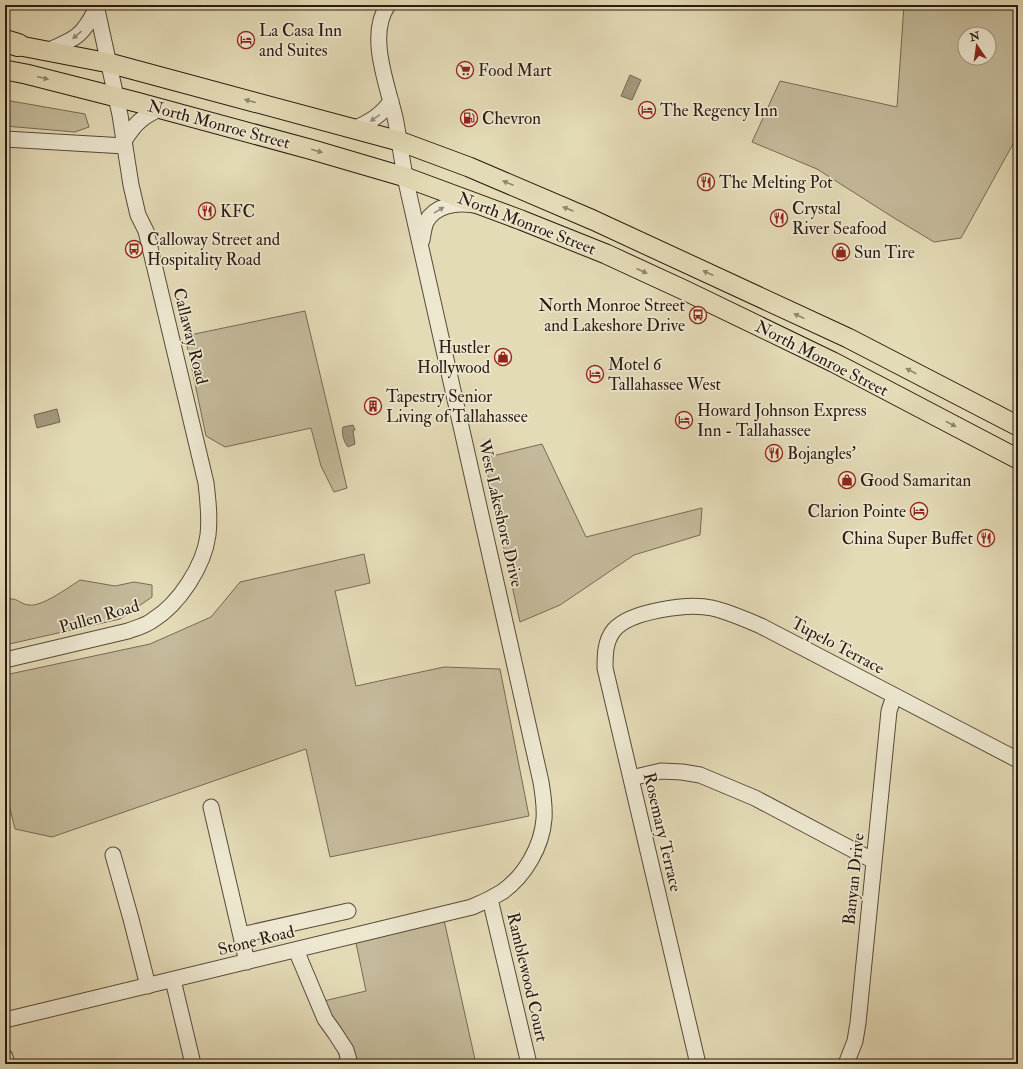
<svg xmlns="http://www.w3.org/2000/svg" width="1023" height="1069" font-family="'IM FELL Double Pica',serif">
<rect width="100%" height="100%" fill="#e3dab6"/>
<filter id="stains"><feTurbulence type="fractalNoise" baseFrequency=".005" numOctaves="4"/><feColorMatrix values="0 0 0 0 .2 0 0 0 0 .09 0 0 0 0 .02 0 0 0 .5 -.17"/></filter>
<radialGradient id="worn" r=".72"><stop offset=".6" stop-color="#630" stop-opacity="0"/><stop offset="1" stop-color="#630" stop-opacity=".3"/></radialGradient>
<path fill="#c4b99a" stroke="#776a54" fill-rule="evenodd" d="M904,5h114v130l-57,103 -27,4 -40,-24 -77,-49 -65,-27 28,-61 117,26zM965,34h24v24h-24z
M5,100l80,14 4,13 -14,5 -70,-6z
M305,311l42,177 -13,4 -13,-26 -10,-38 -86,19 -19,-11 -21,-100z
M542,444l44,93 116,-29 -2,27 -66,20 -74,50 -40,17 -36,-164z
M364,554l6,29 -35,8 21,95 88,-19 56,2 29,147 -199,41 -24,-108 -254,88 -37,-8 -10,-40v-114l145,-31 61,-27 29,-35z
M80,580l35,6 19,-4 18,3v12l-32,22 -115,26v-45c13,-4 13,4 24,5 13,2 40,-18 51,-25z
M444,920l32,144h-134l-7,-22 -24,-38 55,-13 -10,-48z"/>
<path fill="#a4997d" stroke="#736651" d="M630,75l11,5 -9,20 -11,-4z
M57,409l3,13 -23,6 -3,-13z
M353,425l2,5 -2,1 2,13 -7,3c-4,-5 -7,-14 -5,-20z"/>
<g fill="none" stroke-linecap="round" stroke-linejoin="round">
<g stroke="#584a39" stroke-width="17">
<path id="minor" d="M47,51c28,-12 35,-14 49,-42
M354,129c15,-7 27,-13 37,-28
M5,139l120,7
M124,141c11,-18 19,-25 38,-33
M422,240c1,-6 2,-13 4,-18 9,-17 31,-20 47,-17
M5,660l123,-29c8,-3 17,-5 25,-11 26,-16 51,-54 55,-85 2,-18 0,-35 -2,-52l-54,-227 -6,-25 -8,-16 -7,-30 -11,-70 -24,-110
M631,778l30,-7 21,1 18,3 55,23 119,63
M211,807l36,155
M113,855l18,64 17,67
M490,899l39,165
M241,935l107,-24
M296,950l29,69 10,14 11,17 4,14
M173,980l20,84
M5,1020l467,-113c10,-4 20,-9 30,-15 23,-16 40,-46 42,-73 1,-13 -1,-25 -3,-37l-136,-605c-3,-18 -6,-37 -9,-55 -7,-34 -30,-86 -8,-117
M5,1057l2,7
M698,1064l-93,-396c0,-13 0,-27 9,-38 16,-19 74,-27 98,-22 17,4 33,11 49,18l257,134
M846,1064l9,-23 3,-18 31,-312 5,-15"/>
</g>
<g stroke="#2a1a0f" stroke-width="21">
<path id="major" d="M5,43l104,20 290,78 70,26 124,53 255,118 170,88
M5,70l21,4 110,28 177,48 92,27 116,43 85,34 78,36 149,72 185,97"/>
</g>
<g stroke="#2a1a0f" stroke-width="24">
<path id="highway" d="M5,41l13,4"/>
</g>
<use href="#minor" stroke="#ede7d0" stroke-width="15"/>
<use href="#major" stroke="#e3dab6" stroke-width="19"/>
<use href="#highway" stroke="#e3dab6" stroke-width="22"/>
</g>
<defs><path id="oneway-solid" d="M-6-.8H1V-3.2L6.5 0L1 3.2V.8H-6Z"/></defs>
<g fill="#958b79">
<use href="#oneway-solid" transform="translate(77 35) rotate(140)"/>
<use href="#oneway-solid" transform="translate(375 118) rotate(145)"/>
<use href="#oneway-solid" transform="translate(439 210) rotate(-31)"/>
</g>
<g fill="#90846b">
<use href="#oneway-solid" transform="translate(43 78) rotate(14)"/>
<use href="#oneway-solid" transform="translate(250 101) rotate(-165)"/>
<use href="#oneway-solid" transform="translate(317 151) rotate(16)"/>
<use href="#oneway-solid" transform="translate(508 183) rotate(-157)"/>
<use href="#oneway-solid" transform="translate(568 209) rotate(-157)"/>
<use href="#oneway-solid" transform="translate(642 271) rotate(25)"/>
<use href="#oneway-solid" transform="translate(708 273) rotate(-155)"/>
<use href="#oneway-solid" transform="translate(799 316) rotate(-155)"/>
<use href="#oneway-solid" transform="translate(911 371) rotate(-152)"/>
<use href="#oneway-solid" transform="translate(951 424) rotate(28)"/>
</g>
<defs>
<g id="hotel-ring" transform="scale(0.9)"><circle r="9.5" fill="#ede7d0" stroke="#8f2418" stroke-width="1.5"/><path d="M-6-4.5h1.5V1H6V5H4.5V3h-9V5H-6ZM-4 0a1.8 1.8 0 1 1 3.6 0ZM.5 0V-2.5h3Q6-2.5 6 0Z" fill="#8f2418"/></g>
<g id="supermarket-ring" transform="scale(0.9)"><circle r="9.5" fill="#ede7d0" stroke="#8f2418" stroke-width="1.5"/><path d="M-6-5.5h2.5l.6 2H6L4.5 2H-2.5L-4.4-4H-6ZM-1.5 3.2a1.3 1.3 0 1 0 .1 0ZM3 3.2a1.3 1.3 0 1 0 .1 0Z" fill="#8f2418"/></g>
<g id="fuel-ring" transform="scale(0.9)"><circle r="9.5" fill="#ede7d0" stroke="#8f2418" stroke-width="1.5"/><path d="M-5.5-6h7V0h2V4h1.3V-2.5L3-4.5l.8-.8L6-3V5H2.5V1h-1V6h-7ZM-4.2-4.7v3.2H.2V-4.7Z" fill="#8f2418"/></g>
<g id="restaurant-ring" transform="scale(0.9)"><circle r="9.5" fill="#ede7d0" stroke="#8f2418" stroke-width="1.5"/><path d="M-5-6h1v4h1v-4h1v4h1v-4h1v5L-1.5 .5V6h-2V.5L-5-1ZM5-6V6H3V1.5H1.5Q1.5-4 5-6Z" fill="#8f2418"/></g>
<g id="bus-ring" transform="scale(0.9)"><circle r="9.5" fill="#ede7d0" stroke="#8f2418" stroke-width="1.5"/><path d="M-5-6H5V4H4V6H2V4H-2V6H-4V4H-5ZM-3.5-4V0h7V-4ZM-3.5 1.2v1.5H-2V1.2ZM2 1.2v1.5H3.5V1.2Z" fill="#8f2418"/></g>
<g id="shop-ring" transform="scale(0.9)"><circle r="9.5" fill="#ede7d0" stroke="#8f2418" stroke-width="1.5"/><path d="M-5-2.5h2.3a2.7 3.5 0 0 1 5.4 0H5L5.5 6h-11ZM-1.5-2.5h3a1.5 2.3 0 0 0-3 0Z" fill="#8f2418"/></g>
<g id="building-ring" transform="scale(0.9)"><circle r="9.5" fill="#ede7d0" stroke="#8f2418" stroke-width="1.5"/><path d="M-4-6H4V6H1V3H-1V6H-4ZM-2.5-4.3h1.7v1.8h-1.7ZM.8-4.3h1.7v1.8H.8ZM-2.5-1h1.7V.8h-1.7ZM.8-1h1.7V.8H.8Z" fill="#8f2418"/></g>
</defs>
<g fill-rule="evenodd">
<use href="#hotel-ring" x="246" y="40"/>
<use href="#supermarket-ring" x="465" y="70"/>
<use href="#hotel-ring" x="647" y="110"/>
<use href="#fuel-ring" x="469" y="118"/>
<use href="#restaurant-ring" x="706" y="182"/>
<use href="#restaurant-ring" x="207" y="211"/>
<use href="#restaurant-ring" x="779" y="218"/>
<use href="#bus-ring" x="134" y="249"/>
<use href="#shop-ring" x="841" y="252"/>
<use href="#bus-ring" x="698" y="315"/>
<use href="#shop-ring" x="503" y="357"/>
<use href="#hotel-ring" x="595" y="374"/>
<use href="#building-ring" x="373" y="406"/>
<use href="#hotel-ring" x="684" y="420"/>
<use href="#restaurant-ring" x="774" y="453"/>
<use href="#shop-ring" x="847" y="480"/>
<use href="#hotel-ring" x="919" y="511"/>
<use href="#restaurant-ring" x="986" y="538"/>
</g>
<g text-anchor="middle" stroke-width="3.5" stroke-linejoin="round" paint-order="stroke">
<g font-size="17" fill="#2a1a0f" stroke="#ede7d0" text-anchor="start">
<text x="259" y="36">La Casa Inn<tspan x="259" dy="20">and Suites</tspan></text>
<text x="478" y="76">Food Mart</text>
<text x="660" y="116">The Regency Inn</text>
<text x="482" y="124">Chevron</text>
<text x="719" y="188">The Melting Pot</text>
<text x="792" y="214">Crystal<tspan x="792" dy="20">River Seafood</tspan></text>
<text x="220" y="217">KFC</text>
<text x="147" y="245">Calloway Street and<tspan x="147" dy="20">Hospitality Road</tspan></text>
<text x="854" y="258">Sun Tire</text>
<text x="685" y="311" text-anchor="end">North Monroe Street<tspan x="685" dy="20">and Lakeshore Drive</tspan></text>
<text x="490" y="353" text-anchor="end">Hustler<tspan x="490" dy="20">Hollywood</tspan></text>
<text x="608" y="370">Motel 6<tspan x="608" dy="20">Tallahassee West</tspan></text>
<text x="386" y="402">Tapestry Senior<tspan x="386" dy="20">Living of Tallahassee</tspan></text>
<text x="697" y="416">Howard Johnson Express<tspan x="697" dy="20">Inn - Tallahassee</tspan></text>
<text x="787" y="459">Bojangles'</text>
<text x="860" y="486">Good Samaritan</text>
<text x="906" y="517" text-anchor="end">Clarion Pointe</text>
<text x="973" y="544" text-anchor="end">China Super Buffet</text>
</g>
<g font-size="17" fill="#2a1a0f" stroke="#ede7d0">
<text transform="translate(219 124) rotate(15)" y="6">North Monroe Street</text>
<text transform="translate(527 223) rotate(21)" y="6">North Monroe Street</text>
<text transform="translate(191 336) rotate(76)" y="6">Callaway Road</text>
<text transform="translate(822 358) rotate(27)" y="6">North Monroe Street</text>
<text transform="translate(501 513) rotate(77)" y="6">West Lakeshore Drive</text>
<text transform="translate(99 616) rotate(-16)" y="6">Pullen Road</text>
<text transform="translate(838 645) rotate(28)" y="6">Tupelo Terrace</text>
<text transform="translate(663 832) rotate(77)" y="6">Rosemary Terrace</text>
<text transform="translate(853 879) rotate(-84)" y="6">Banyan Drive</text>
<text transform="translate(256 940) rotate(-14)" y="6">Stone Road</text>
<text transform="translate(528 977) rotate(77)" y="6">Ramblewood Court</text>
</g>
</g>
<rect width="1023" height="1069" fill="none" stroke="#e3dab6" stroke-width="20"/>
<rect x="6" y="6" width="1011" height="1057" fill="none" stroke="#2a1a0f" stroke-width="2"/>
<rect x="10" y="10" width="1003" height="1049" fill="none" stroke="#2a1a0f"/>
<g transform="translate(977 46) rotate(347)"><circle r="19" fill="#ede7d0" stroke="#9f9583"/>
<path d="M0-3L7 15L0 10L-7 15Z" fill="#8f2418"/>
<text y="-6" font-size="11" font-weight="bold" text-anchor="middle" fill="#2a1a0f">N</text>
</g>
<rect width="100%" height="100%" filter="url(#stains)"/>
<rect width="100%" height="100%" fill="url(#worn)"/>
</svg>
